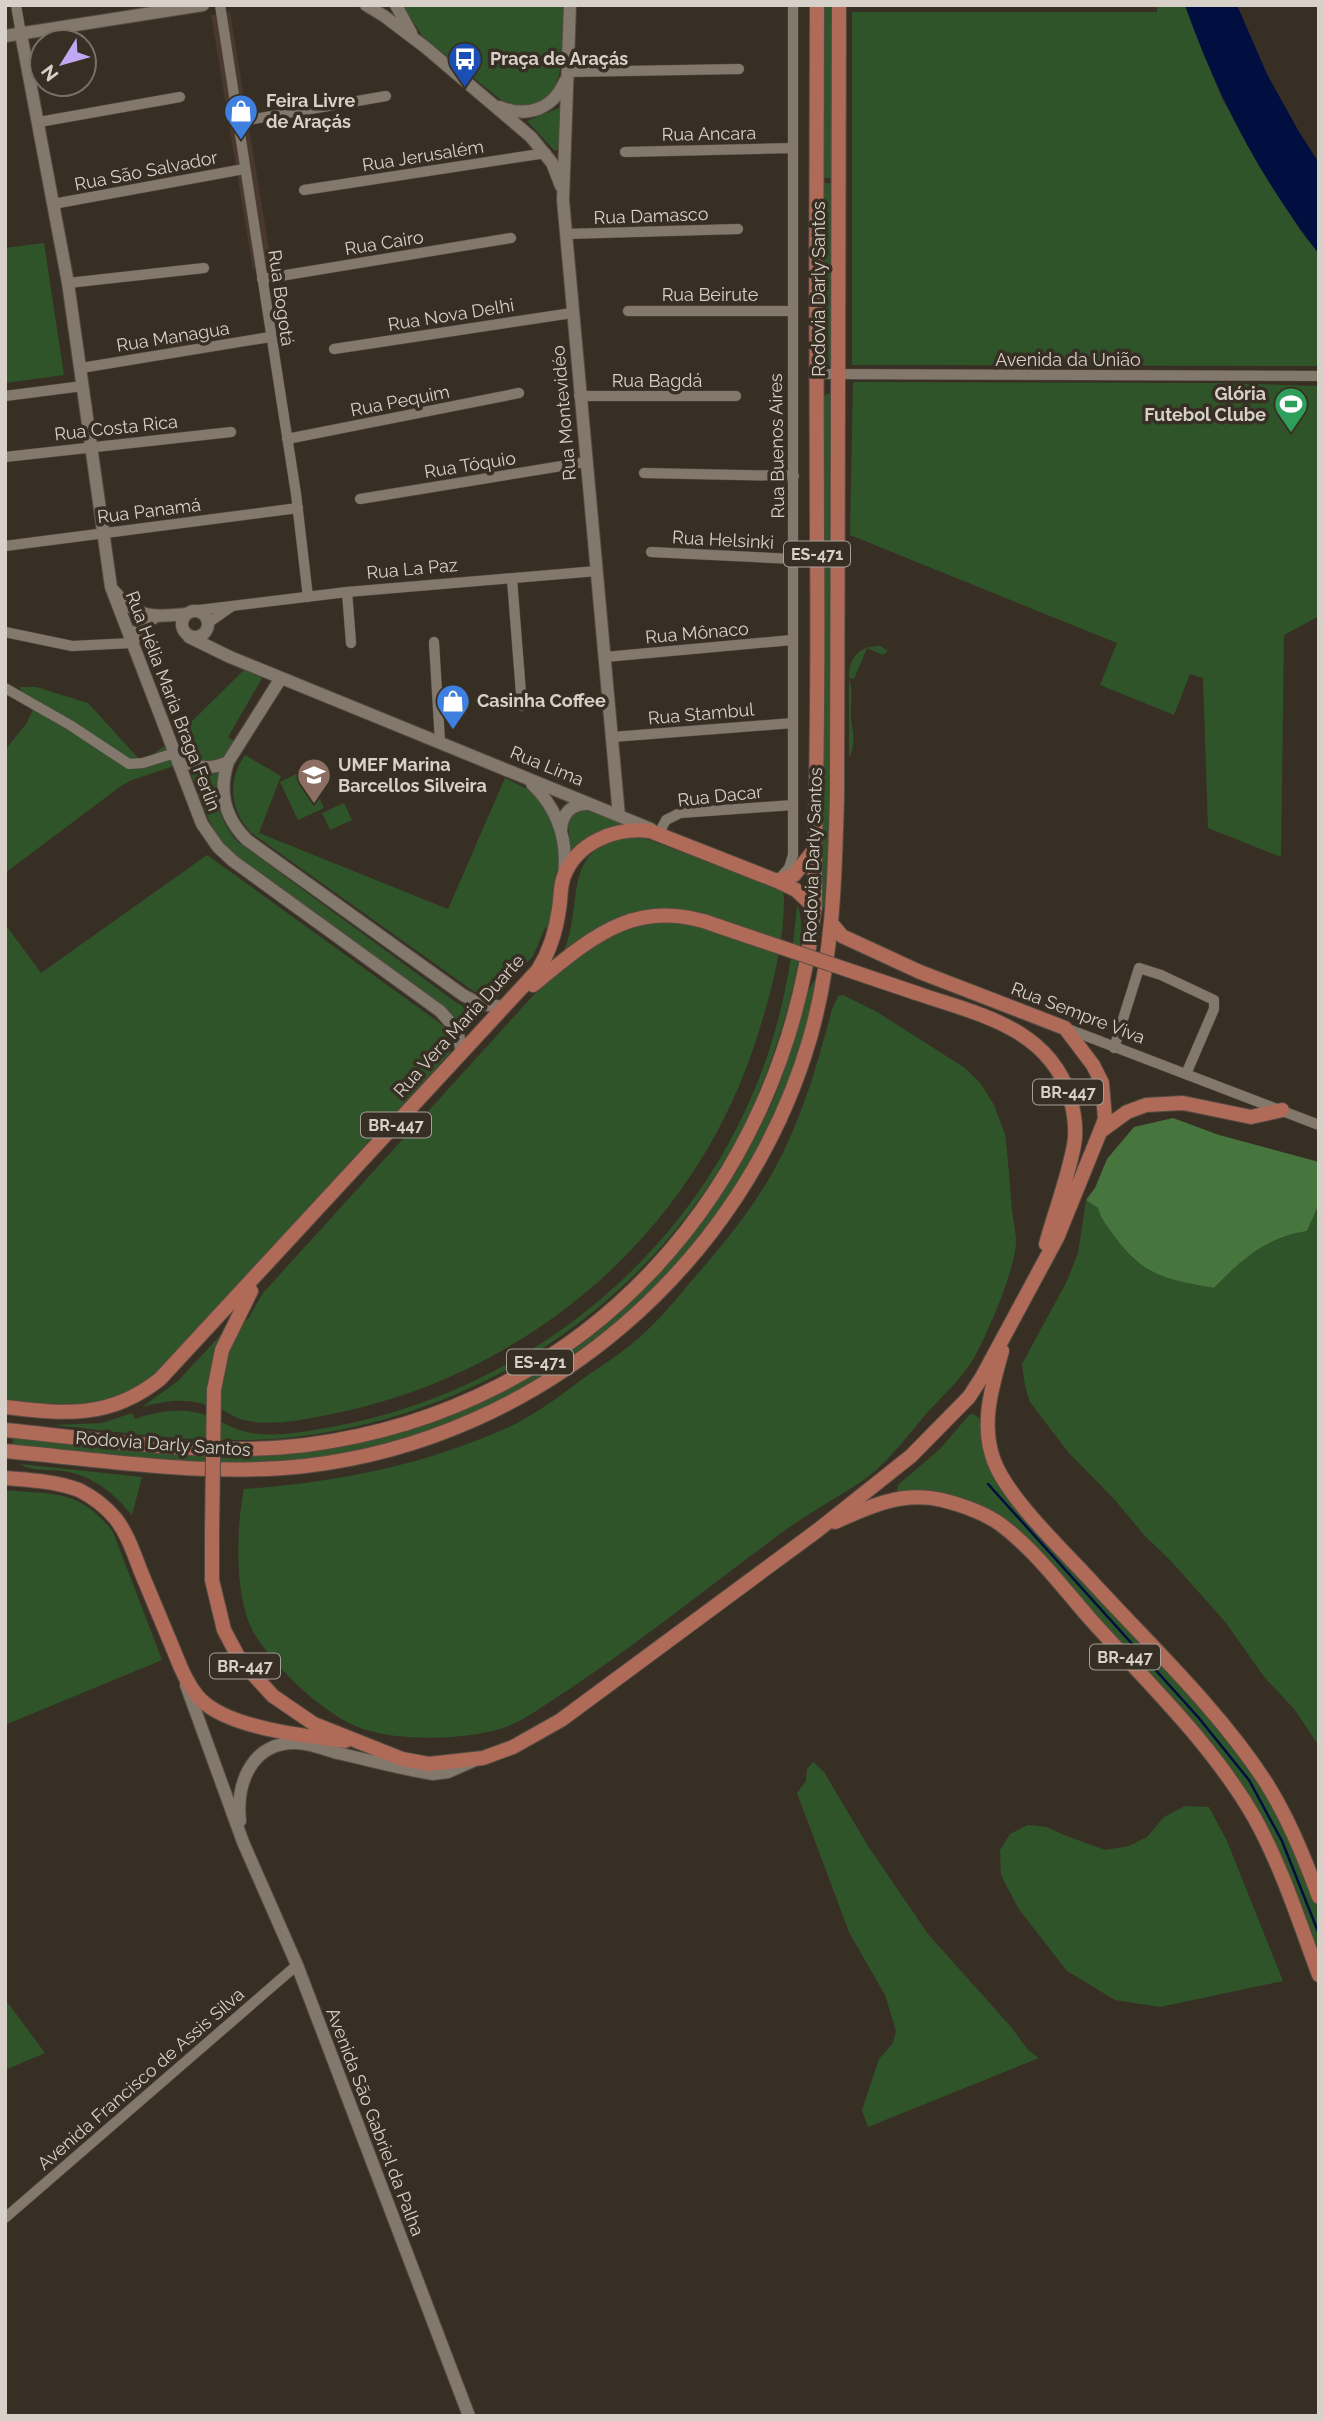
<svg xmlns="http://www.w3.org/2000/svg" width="1324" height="2421" font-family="Raleway,sans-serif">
<rect width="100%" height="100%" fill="#382f24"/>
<path fill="#48382d" d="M230,12l42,255 -19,3 -42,-255z"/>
<path fill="#2f5429" d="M403,5h161c-1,42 6,122 -63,95l-79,-64z
M824,5h10l-1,173h-10z
M1157,5h28l37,94 77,130 20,25v112l-467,-1v-353h305z
M561,107l-2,42 -4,2 -28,-30z
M823,183h10l-1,186 -4,-5v-36l-5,-12z
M44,243l20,132 -59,8v-135z
M853,382l366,1 100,3v230l-35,19 -3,222 -73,-29 -5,-150 -13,-4 -16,41 -74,-30 17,-42 -267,-108z
M830,393l-1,474 -2,43 -8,-6 3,-507z
M879,645l9,6 -5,4 -16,-7 -13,31 -5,-1c4,12 2,22 2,35 0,19 7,26 -2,45v-86c2,-17 13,-26 30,-26z
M244,670l18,8 -34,59 7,5c-15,29 -47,25 -57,-5l2,-4z
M19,687h17l52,16 51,56 5,1 21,-14 9,20 -42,14 -11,6 -116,87v-123l21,-26 7,-14z
M245,755l36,21 -22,57 189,76 57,-131 26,13 19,22 10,36 -8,79h-7l-12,28 -37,42 -20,-5 -226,-161c-20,-23 -23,-52 -5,-77z
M306,769l18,39 -26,12 -18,-38z
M192,772h27c-6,27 1,50 19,70l219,161 24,12 -16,17 -15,-21 -216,-157c-24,-22 -32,-51 -43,-80z
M344,803l8,17 -22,10 -8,-17z
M584,808l34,13 3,4 -50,29 -3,-31 2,-7z
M628,836l19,3 136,52 1,8c0,45 -12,91 -26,135 -62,200 -231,344 -436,382 -25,5 -53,10 -79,4 -6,-2 -12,-6 -19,-9 -32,-13 -50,-13 -82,-4l36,-26 50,-54 20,-8 15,-26 276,-304c12,-14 22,-28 28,-46 15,-47 -3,-94 61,-107z
M207,855l237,171 8,13 -2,14 -286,312c-15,13 -31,26 -50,33 -29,10 -78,5 -109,1v-475l36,49z
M797,904c16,37 -18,135 -32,173 -77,201 -268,341 -481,361 -77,7 -155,-5 -231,-13l49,-2 30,-10 3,6c23,-8 50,-12 73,-3 13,5 25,13 39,16 25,6 54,0 79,-4 187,-32 353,-159 427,-335 26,-60 39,-124 44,-189z
M816,979c-7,35 -13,69 -26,102 -82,204 -264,351 -483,379 -97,12 -198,-5 -295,-14l2,-10 292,15c200,-29 369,-146 457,-329 11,-22 20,-45 27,-69 7,-19 12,-60 26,-74z
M843,995l34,17 88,56 16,16 13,21 11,29c3,25 5,51 7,76 1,11 4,22 4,32 -1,28 -27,88 -41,114 -13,23 -32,39 -49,58 -17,20 -32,40 -51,57 -15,13 -31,21 -48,32 -21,13 -43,27 -63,43 -65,48 -128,99 -196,144 -23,14 -45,33 -72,40 -37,10 -96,11 -133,-1 -37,-12 -90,-63 -109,-96 -20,-35 -18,-106 -10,-144 88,-6 175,-23 256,-58 29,-12 56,-32 81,-51 15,-11 32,-21 47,-33 23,-18 41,-39 59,-61 31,-35 62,-72 86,-114 28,-51 45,-108 59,-163l6,-13z
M1086,1200l12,8c3,12 10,19 17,29 29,40 53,43 99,51 29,-30 50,-49 93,-57l12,-27v542l-24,-36 -30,-32 -39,-55 -55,-62 -26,-25 -30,-36 -47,-48 -38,-50 -5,-16 -3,-22 45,-83 11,-28z
M973,1414l6,4 11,51 27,39 198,217 45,59 32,60 27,67v47l-71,-164 -13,-20 -33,-40 -193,-210 -112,-33 1,-6 42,-36 29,-34z
M20,1464l122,13 -10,38c-18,-22 -40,-40 -69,-44 -15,-2 -31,1 -43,-7z
M5,1490c50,5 75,-1 108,42l49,128 -157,65z
M813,1762l11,10 44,74 60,88 83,93 17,23 11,8 -171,69 -6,-17 17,-51 14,-16 3,-12 -11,-36 -36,-63 -52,-139 9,-12 1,-12z
M1185,1806l24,1 18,34 56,140 -123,26 -45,-7 -48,-29 -49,-63 -17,-33 -1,-25 10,-16 18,-9 19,2 17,8 41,15 24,-4 18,-9 17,-20z
M5,1999l40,54 -40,17z"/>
<path fill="#46753e" d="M1173,1118l46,17 100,27v42l-12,27c-42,7 -65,28 -93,57 -45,-8 -70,-11 -99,-51 -7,-10 -14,-17 -17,-29l-12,-8 9,-12 12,-29 27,-32z"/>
<path fill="#000e40" d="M1185,5h52l30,69 31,56 21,33v91c-58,-74 -103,-160 -134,-249z"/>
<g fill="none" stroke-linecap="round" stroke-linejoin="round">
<path stroke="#000e40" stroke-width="2.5" d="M988,1484l210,233 51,63 33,61 37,93"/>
<g stroke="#534b42" stroke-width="11">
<path id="street" d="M16,5l5,29
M220,5l76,489 12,103
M568,72l171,-3
M39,122l141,-25
M237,122l149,-26
M625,152l168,-4
M304,190l242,-37
M53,204l191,-35
M566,234l172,-5
M262,279l249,-41
M68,283l136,-15
M628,311h164
M334,349l238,-36
M81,368l189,-31
M817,374l502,2
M5,396l78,-10
M579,396h157
M287,439l232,-46
M5,457l226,-25
M644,473l150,3
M360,499l226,-37
M5,546l293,-38
M651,552l142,7
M512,579l10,127
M347,592l4,51
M191,611l156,-19 250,-21
M208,623l23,-16
M5,632l67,14 60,-3
M434,642l6,100
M605,657l187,-17
M5,688l65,37 59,39 14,-1 32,-10
M612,737l181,-14
M659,833l7,-13 14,-7 113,-8
M780,878l9,-10 4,-13v-850
M1068,1029l251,96
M1114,1048l25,-80 22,7 53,25v9l-28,65
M5,2218l292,-253"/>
</g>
<g stroke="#534b42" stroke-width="14">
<path id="secondary" d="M366,5l18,11 41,31 106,90 21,26 9,23
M396,5l15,28
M570,5l-7,195 56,616
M21,34l47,249 43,304 91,237 16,23 15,14 207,150 17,19 5,22
M5,36l198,-31
M500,107c28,11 53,2 65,-26
M113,590c24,29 39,27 73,24
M182 624a13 13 0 1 1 26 0a13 13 0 1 1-26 0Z
M189,637l41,20 421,172
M132,643l7,-15 17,-12
M281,678l-53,84c-10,30 -3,56 19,78l216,155 17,9 24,3
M175,753c15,15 34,18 53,9
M532,784c26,25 36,57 32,92
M561,830c1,-17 11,-27 28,-26
M186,1685l57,157 54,123 172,451
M240,1821c-4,-37 11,-78 55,-78 14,0 29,6 42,10 32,7 64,16 96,21l15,-2 25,-11"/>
</g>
<g stroke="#534b42" stroke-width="16">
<path id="primary" d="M777,881l19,9 19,18
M533,985c59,-48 104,-90 185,-59
M916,993c61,21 132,34 154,104 4,15 7,33 4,48 -6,33 -19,66 -28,99
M1101,1131l26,-19 19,-7 37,-2 68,14 31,-7
M1002,1351c-10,36 -22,73 -8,110 15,39 71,91 100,123 58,63 124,125 171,197 23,36 39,76 54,116
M214,1390l8,-40 29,-59
M5,1407c61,7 105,12 155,-28l378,-409c12,-19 18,-39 21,-61 2,-11 1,-23 5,-33 13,-34 52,-49 86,-45l127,50 17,-6 21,-26
M5,1430c100,10 201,27 301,15 282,-36 477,-257 508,-533 2,-20 0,-41 1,-61 2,-104 3,-208 2,-312 -1,-178 -1,-356 0,-534
M5,1451c100,9 200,26 300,15 236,-27 439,-201 505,-428 23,-80 25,-161 27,-242l2,-791
M5,1478c24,2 51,3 74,12 14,7 27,17 37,29 12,16 18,35 25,53 11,26 22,53 33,79 7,18 17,43 33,54 32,24 98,31 138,36
M835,1522c35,-16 67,-31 107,-22 20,5 41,12 58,24 35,26 63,64 92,97 56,62 120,123 162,196 28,50 45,105 65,158
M212,1531v49l12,50 16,30 33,36 41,28 88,35 27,5 54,-6 30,-11 48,-27 257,-190 93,-74 58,-59 13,-20 75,-139 43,-106 5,-13 -3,-36 -9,-18 -28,-37 -145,-56 -78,-36 -10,-12"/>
</g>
<use href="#street" stroke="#82786b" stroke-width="10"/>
<use href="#secondary" stroke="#82786b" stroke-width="12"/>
<use href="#primary" stroke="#af6a58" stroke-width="14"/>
<g stroke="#534b42" stroke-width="16" stroke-linecap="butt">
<path id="primary-bridge" d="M718,926l198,67
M212,1531l2,-141"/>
</g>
<use href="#primary-bridge" stroke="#af6a58" stroke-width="14"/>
</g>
<defs>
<g id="bus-pin" transform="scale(1.75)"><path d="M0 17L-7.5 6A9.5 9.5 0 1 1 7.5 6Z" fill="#1a4fb4" stroke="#382f24"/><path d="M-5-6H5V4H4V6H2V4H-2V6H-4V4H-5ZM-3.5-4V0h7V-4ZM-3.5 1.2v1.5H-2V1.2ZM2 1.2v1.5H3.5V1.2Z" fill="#fff"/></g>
<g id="shop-pin" transform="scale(1.75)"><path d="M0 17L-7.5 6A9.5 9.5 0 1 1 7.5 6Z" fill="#3f7fe0" stroke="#382f24"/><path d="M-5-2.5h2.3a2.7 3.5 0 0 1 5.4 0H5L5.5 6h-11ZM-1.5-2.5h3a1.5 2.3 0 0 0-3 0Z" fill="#fff"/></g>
<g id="stadium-pin" transform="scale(1.75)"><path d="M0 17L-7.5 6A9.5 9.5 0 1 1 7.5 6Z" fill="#2e9e5b" stroke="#382f24"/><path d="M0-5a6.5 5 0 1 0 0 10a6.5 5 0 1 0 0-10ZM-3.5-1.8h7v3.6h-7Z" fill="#fff"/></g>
<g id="school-pin" transform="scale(1.75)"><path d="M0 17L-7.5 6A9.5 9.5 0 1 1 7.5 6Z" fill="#8d6e63" stroke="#382f24"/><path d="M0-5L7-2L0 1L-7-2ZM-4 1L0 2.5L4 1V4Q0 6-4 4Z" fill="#fff"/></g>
</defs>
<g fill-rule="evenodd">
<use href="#bus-pin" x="465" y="59"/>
<use href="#shop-pin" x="241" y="111"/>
<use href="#stadium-pin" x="1291" y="404"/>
<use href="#shop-pin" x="453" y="701"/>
<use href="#school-pin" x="314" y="775"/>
</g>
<g text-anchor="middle" stroke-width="7" stroke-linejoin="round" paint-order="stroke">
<g fill="#382f24" stroke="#a7a098" stroke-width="2">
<rect x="784" y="541.5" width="66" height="25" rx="5"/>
<rect x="1033" y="1079.5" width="70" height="25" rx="5"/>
<rect x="361" y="1112.5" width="70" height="25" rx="5"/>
<rect x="507" y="1349.5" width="66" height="25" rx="5"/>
<rect x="1090" y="1644.5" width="70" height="25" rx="5"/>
<rect x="210" y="1653.5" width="70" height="25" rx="5"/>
</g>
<g font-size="16" font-weight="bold" fill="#d7d1ca">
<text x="817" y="560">ES-471</text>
<text x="1068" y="1098">BR-447</text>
<text x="396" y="1131">BR-447</text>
<text x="540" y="1368">ES-471</text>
<text x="1125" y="1663">BR-447</text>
<text x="245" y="1672">BR-447</text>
</g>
<g font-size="18" font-weight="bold" fill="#d7d1ca" stroke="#382f24" text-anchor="start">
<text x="490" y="65">Praça de Araçás</text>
<text x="266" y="107">Feira Livre<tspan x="266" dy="21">de Araçás</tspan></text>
<text x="1266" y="400" text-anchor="end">Glória<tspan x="1266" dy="21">Futebol Clube</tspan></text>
<text x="477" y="707">Casinha Coffee</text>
<text x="338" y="771">UMEF Marina<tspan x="338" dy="21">Barcellos Silveira</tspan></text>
</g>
<g font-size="18" fill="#d7d1ca" stroke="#382f24">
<text transform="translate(709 134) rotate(-1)" y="6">Rua Ancara</text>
<text transform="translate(423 156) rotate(-9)" y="6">Rua Jerusalém</text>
<text transform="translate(146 171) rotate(-11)" y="6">Rua São Salvador</text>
<text transform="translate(651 216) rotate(-2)" y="6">Rua Damasco</text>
<text transform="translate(384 243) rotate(-9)" y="6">Rua Cairo</text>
<text transform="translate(819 289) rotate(-90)" y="6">Rodovia Darly Santos</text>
<text x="710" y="301">Rua Beirute</text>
<text transform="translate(281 298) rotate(82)" y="6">Rua Bogotá</text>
<text transform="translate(451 315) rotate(-9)" y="6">Rua Nova Delhi</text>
<text transform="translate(173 337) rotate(-9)" y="6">Rua Managua</text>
<text x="1068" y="366">Avenida da União</text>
<text x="657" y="387">Rua Bagdá</text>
<text transform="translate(400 401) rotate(-11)" y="6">Rua Pequim</text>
<text transform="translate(564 413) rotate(-95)" y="6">Rua Montevidéo</text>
<text transform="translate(116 428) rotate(-6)" y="6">Rua Costa Rica</text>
<text transform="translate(777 446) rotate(-91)" y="6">Rua Buenos Aires</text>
<text transform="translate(470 465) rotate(-9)" y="6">Rua Tóquio</text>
<text transform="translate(149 511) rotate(-7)" y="6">Rua Panamá</text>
<text transform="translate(723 540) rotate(3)" y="6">Rua Helsinki</text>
<text transform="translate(412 569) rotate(-5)" y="6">Rua La Paz</text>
<text transform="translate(697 633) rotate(-5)" y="6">Rua Mônaco</text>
<text transform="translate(173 701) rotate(69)" y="6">Rua Hélia Maria Braga Ferlin</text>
<text transform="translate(701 714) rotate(-5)" y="6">Rua Stambul</text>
<text transform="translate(547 766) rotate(22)" y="6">Rua Lima</text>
<text transform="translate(720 796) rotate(-6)" y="6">Rua Dacar</text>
<text transform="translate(813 855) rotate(-88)" y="6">Rodovia Darly Santos</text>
<text transform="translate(1078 1013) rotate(21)" y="6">Rua Sempre Viva</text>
<text transform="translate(459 1026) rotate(-48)" y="6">Rua Vera Maria Duarte</text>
<text transform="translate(163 1444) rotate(4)" y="6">Rodovia Darly Santos</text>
<text transform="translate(141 2079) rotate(-41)" y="6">Avenida Francisco de Assis Silva</text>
<text transform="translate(375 2122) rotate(69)" y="6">Avenida São Gabriel da Palha</text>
</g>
</g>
<rect width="1324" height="2421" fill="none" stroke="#d7d1ca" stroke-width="14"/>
<g transform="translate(63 63) rotate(233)"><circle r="33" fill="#382f24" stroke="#787066" stroke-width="2"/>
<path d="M0-5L12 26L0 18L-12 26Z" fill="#c1a8f3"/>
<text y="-10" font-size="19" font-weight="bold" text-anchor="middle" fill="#d7d1ca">N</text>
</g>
</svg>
